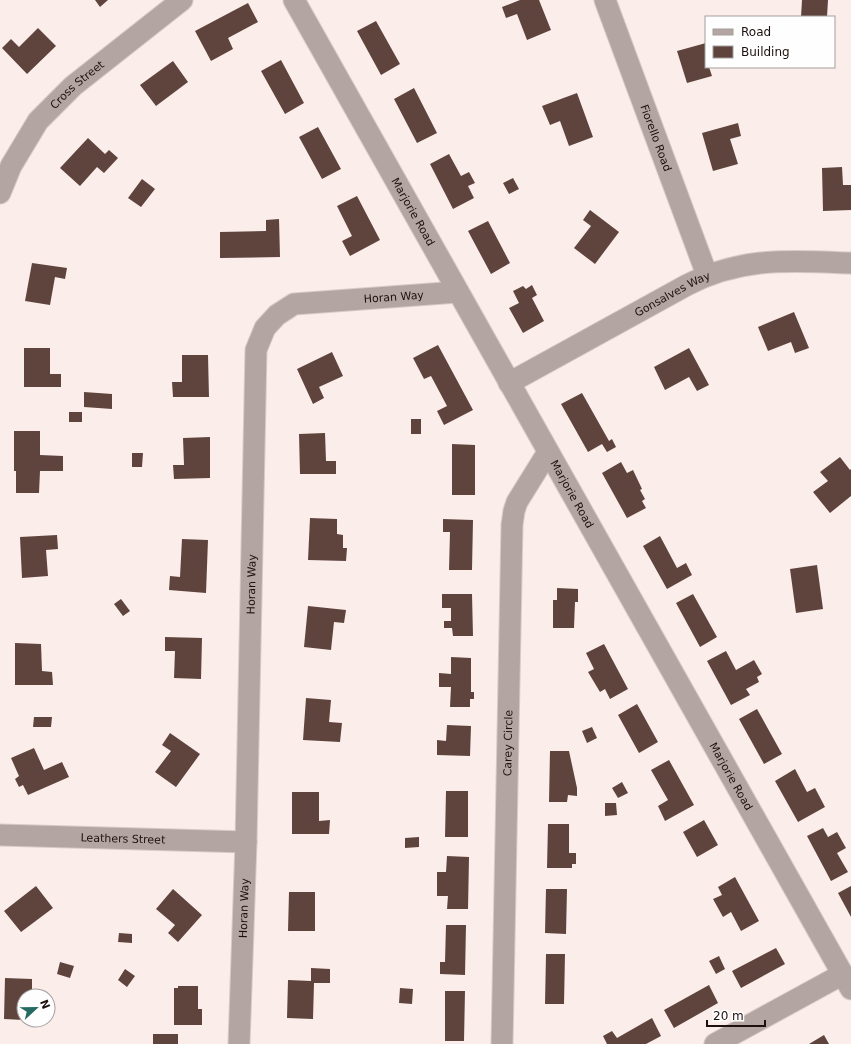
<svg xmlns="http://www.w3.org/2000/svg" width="851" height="1044" font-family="'DejaVu Sans',sans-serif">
<rect width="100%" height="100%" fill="#fbedea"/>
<path fill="#5f443e" d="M95,0h13l-8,7z
M520,0h19l12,30 -24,10 -10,-26 -11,4 -4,-11z
M802,0h26l-1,17h-26z
M248,3l10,19 -30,16 5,11 -22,12 -16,-30z
M376,21l24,43 -19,11 -24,-44z
M38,28l18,18 -29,28 -25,-26 9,-9 8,8z
M706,43v24h3l3,9 -25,7 -10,-32z
M281,60l23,43 -19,11 -24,-43z
M173,61l15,21 -32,24 -16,-21z
M414,88l23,45 -20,10 -23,-44z
M577,93l16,44 -24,9 -9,-25 -10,4 -8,-19z
M738,123l3,13 -11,3 8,25 -25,7 -11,-38z
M318,127l23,42 -19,10 -23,-42z
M88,138l17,16 4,-4 9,8 -14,15 -7,-6 -17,19 -20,-18z
M449,154l12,22 8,-4 6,11 -7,3 6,12 -21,11 -23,-45z
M842,167l1,18h8v25l-28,1 -1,-43z
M513,178l6,11 -10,5 -6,-11z
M142,179l13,10 -14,18 -13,-9z
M357,196l23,44 -30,16 -8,-15 10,-5 -15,-30z
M590,210l29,22 -24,32 -21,-16 17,-22 -8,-6z
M279,219l1,38 -60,1v-26l46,-1v-11z
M488,221l22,42 -19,11 -23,-43z
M32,263l35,5 -2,11 -10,-2 -5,28 -25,-4z
M532,285l5,10 -5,3 12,23 -21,12 -14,-25 10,-5 -6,-12 10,-5 3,3z
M794,312l15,36 -14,5 -4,-11 -23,9 -10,-24z
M438,345l35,65 -29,15 -7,-14 10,-5 -16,-30 -7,3 -11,-21z
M24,348h26v26h11v13h-37z
M689,348l20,37 -12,6 -8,-14 -24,13 -11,-23z
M332,352l11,24 -24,11 5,11 -11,6 -16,-35z
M182,355h26l1,42h-36l-1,-15h10z
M84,392l28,2v15l-28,-2z
M582,393l27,48 3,-2 4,8 -9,5 -5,-8 -14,8 -27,-48z
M69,412h13v10h-13z
M411,419h10v15h-10z
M14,431h26v24l23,1v15h-23l-1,22h-23v-22h-2z
M325,433l1,28h10v13h-36l-1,-40z
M210,437v41l-36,1 -1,-14h11l-1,-27z
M452,444l23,1v50h-23z
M132,453h11l-1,14h-10z
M840,457l10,13 1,-1v27l-21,17 -17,-21 15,-11 -8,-9z
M621,462l6,11 6,-3 9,19 -2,1 5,9 -3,2 4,7 -19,10 -25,-45z
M310,518l27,1v15l6,1v13h4l-1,13 -38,-1z
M443,519l30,1 -1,50h-23l1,-38h-7z
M57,535l1,14 -12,1 2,26 -26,2 -2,-41z
M660,536l17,32 9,-5 6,12 -25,14 -24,-43z
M182,539l26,1 -2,53 -37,-3 1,-14 10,1z
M817,565l6,44 -27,4 -6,-44z
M557,588l21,1v13h-3l-1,26h-21v-28h4z
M442,594h30l1,42h-20l-1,-8h-8v-7h7v-13h-9z
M693,594l24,43 -17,10 -24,-44z
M121,599l9,12 -7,5 -9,-12z
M308,606l38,4 -2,13 -10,-1 -3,28 -27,-3z
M165,637l37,1 -1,41 -27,-1 1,-27h-10z
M15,643l26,1 1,27 10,1 1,13h-38z
M604,644l24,45 -18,10 -5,-10 -5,3 -12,-20 6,-3 -8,-16z
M726,651l10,19 18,-10 8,14 -5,3 2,5 -13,7 4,6 -19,10 -24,-44z
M451,657l20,1v34h3v7h-4v8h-20l1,-20h-12v-14l12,1z
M306,698l25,2 -2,22 13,1 -2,19 -37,-2z
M637,704l21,38 -19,11 -21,-38z
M757,709l25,45 -18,10 -25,-45z
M34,717h18l-1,10h-18z
M447,725l24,1 -1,30 -33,-1v-15l9,1z
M592,727l5,11 -10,5 -5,-12z
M170,733l30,21 -24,33 -21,-15 16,-21 -9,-6z
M34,748l10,22 18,-8 7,15 -41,18 -5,-10 -4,2 -4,-8 4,-3 -8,-18z
M550,751h19l8,37v8l-9,-1 -1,7h-18z
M669,760l25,45 -29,16 -7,-15 10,-6 -17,-30z
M795,769l12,23 8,-4 10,19 -27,15 -23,-41z
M622,782l6,11 -10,5 -6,-10z
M446,791h22v46h-23z
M292,792h27v29l11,-1 -1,14h-37z
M605,803h11l1,12 -12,1z
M704,820l14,25 -21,12 -14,-25z
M548,824h21v29h7v11h-4v4h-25z
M823,828l5,9 9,-5 9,16 -9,5 11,19 -17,9 -24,-45z
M419,837v10l-14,1v-10z
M447,856l22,1 -1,52h-21l1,-13h-11v-24h9z
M735,877l24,44 -18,10 -10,-19 -8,5 -10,-18 9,-4 -4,-8z
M36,886l17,22 -32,24 -17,-21z
M851,886v31l-13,-24z
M173,889l29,26 -24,27 -10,-9 7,-8 -19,-16z
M546,889h21l-1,45 -21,-1z
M289,892h26v39h-27z
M446,925h20l-1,50 -25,-1v-12h5z
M119,933l13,1v9l-14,-1z
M776,948l9,16 -44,24 -9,-17z
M546,954h19l-1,50h-19z
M719,956l6,13 -9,5 -7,-13z
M60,962l14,4 -4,12 -13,-4z
M311,968l19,1v14h-16l-1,36 -26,-1 1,-38 23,1z
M125,969l10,7 -8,11 -9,-7z
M5,978l27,1v17h-8v24l-20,-1z
M709,985l9,18 -44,25 -10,-18z
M178,986h20v23h4v16h-28v-37h4z
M400,988l13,1 -1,15 -13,-1z
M445,991h20l-1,50h-19z
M652,1018l9,18 -15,8h-39l-4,-8 9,-5 5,7z
M153,1034h25v10h-25z
M824,1035l5,9h-20z"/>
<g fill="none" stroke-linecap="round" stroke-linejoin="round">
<g stroke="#d7cac7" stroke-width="23">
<g id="minor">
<path id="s1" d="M294,0l557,989"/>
<path id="s2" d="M605,0l102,275"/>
<path id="s3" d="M0,193l11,-27 27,-45 35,-35 109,-86"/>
<path id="s4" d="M509,383l178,-98c55,-29 105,-24 164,-22"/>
<path id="s5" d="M0,835l246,7"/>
<path id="s6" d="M239,1044l7,-202 10,-492 9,-22 12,-13 17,-11 164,-12"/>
<path id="s7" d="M502,1044l10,-519 2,-14 3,-9 31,-50"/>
<path d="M715,1044l128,-70"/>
</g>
</g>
<use href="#minor" stroke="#b3a5a2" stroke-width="21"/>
</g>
<g text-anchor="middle" stroke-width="4" stroke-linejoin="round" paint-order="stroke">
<g font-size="11" fill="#1c110f" stroke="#fefefe">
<text dy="4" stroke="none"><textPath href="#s3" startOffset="135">Cross Street</textPath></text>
<text dy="4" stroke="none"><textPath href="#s2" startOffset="147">Fiorello Road</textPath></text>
<text dy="4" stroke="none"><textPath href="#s1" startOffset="243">Marjorie Road</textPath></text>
<text dy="4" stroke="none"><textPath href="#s4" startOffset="186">Gonsalves Way</textPath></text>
<text dy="4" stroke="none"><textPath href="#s6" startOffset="856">Horan Way</textPath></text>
<text dy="4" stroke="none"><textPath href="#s1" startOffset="567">Marjorie Road</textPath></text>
<text dy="4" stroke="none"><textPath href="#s6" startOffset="460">Horan Way</textPath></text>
<text dy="4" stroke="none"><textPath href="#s7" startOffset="301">Carey Circle</textPath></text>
<text dy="4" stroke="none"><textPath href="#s1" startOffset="891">Marjorie Road</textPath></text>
<text dy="4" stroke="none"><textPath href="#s5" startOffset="123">Leathers Street</textPath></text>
<text dy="4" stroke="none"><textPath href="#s6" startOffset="136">Horan Way</textPath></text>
</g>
</g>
<rect x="705" y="16" width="130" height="52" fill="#fefefe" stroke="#a49f9e"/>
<rect x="713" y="29" width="20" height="6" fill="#b3a5a2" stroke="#a49f9e"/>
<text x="741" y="36" font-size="12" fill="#1c110f">Road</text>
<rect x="713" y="46" width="20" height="12" fill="#5f443e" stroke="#a49f9e"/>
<text x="741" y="56" font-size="12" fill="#1c110f">Building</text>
<g transform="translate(36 1008) rotate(68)"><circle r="19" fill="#fefefe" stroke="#a49f9e"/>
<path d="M0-3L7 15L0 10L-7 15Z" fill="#246b61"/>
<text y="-6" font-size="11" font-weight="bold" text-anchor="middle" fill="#1c110f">N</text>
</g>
<path d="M707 1020v6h58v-6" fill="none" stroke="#1c110f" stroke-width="2"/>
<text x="713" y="1020" font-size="12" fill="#1c110f" stroke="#fefefe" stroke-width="3" paint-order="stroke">20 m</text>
</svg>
